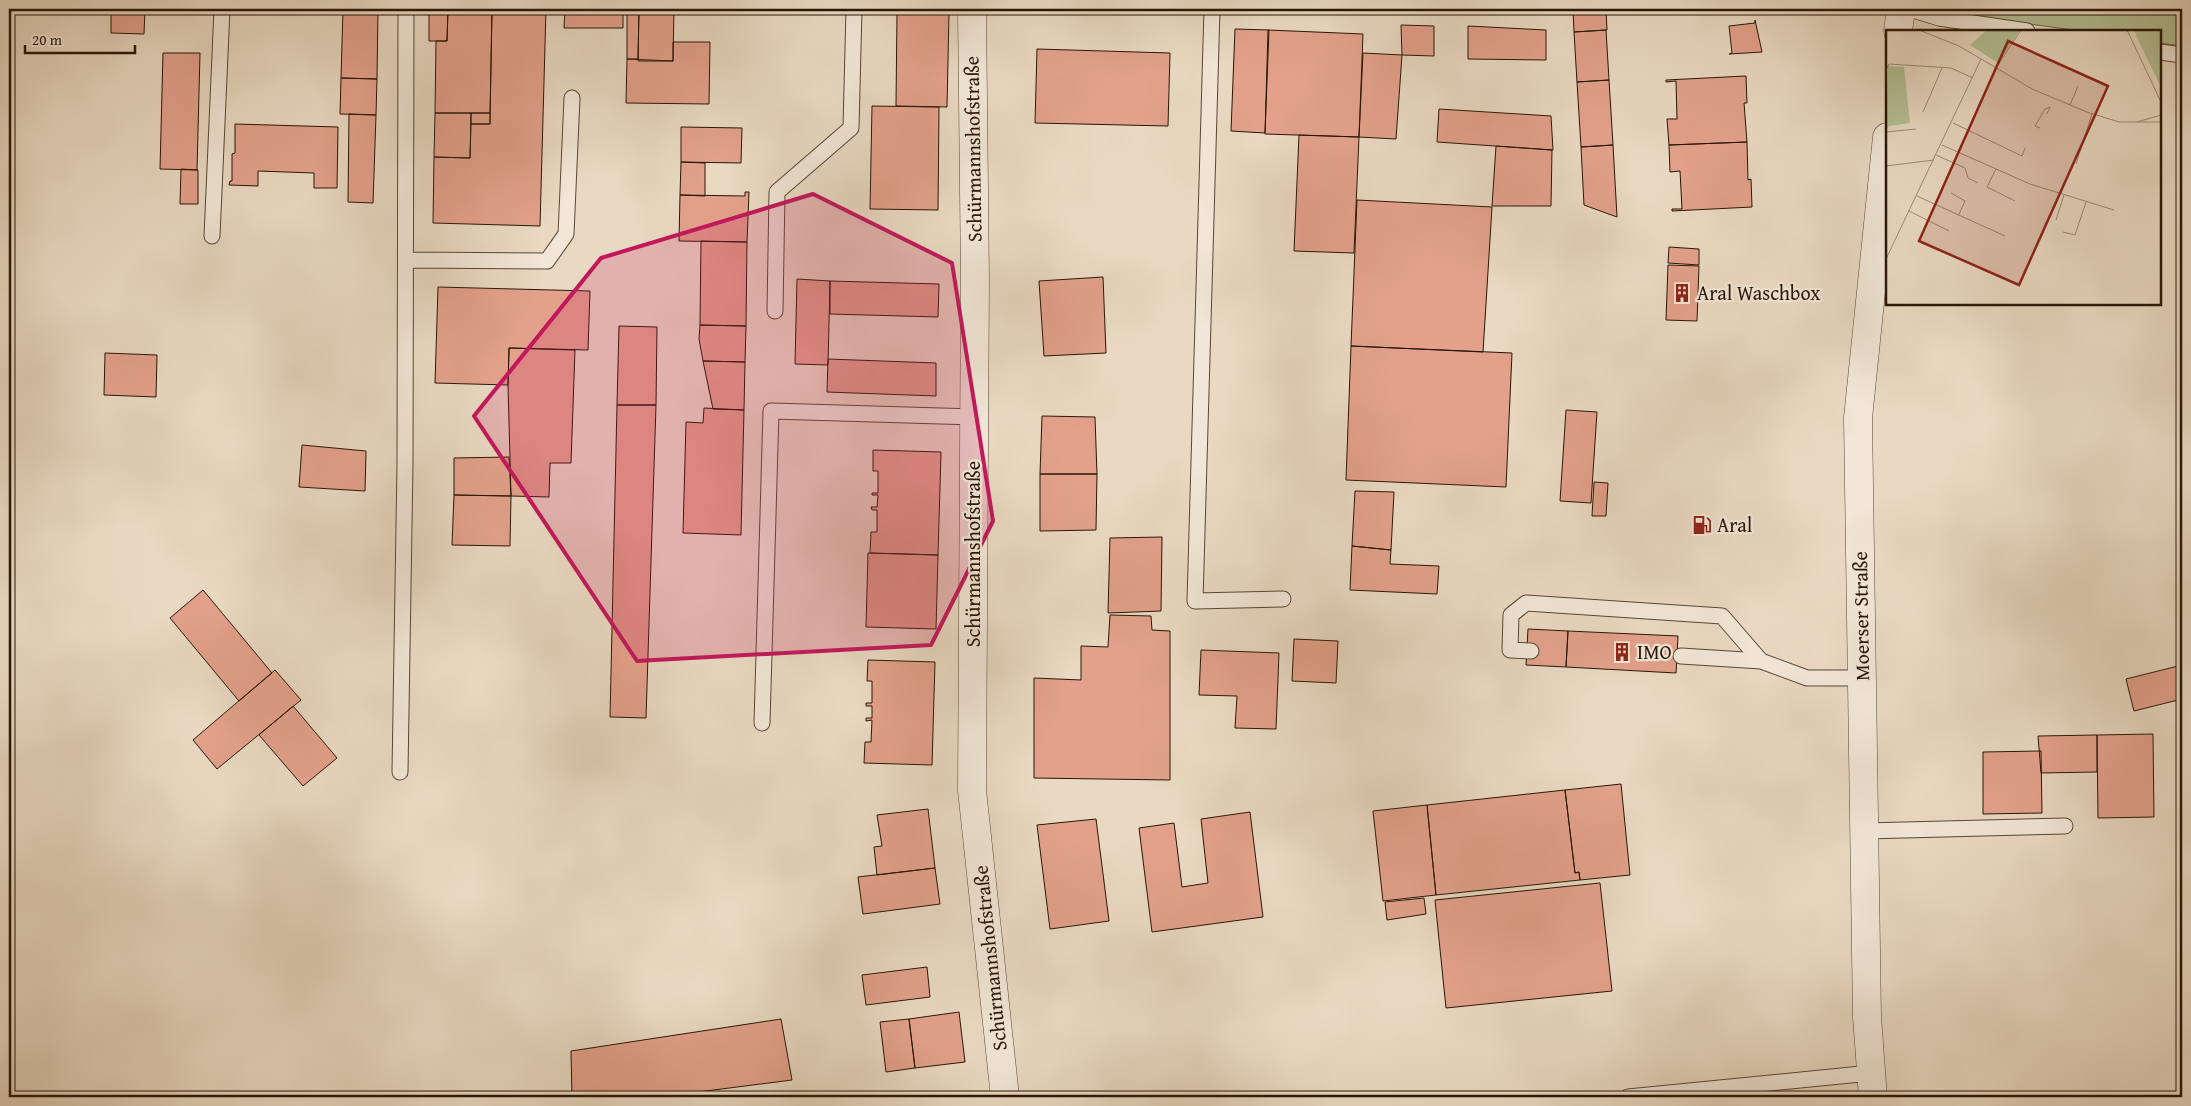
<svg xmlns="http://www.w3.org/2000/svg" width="2191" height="1106" font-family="'Gentium Book Plus',serif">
<rect width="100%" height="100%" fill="#e9d9c2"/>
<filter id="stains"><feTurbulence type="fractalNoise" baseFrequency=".004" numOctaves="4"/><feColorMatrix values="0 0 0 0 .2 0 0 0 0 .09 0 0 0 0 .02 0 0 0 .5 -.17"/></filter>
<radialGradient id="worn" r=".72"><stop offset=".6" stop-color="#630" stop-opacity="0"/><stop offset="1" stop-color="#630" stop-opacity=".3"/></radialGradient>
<path fill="#b3c096" stroke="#6e6b4e" d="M1956,9h226v37l-22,-3v-12h-80l-107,-15 -15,-3z"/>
<path fill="#e3a18b" stroke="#281606" d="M111,9h34l-1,25 -33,-1z
M343,9h35l-1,70 -36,-1z
M429,9h19l-1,32h-18z
M448,9h44l-2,104h-55l1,-72h11z
M492,9h54l-6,217 -107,-3 1,-66 36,1 1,-34h19z
M565,9h58v19h-59z
M627,9h12l-1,50h-11z
M639,9h35l-1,52h-35z
M897,9h52v4l-52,-1z
M1573,9h33l1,21 -33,2z
M897,12l52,1 -2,94 -51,-1z
M1755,20l7,32 -33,2 3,-1 -3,-27 26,-3z
M1401,25l33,1v30l-32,-1z
M1468,26l78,4v30l-78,-1z
M1235,29l34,1 -4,103 -34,-2z
M1268,30l95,4 -4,103 -94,-3z
M1606,30l3,50 -32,2 -3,-50z
M673,42h37l-1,62 -83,-1 1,-44 46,2z
M1037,49l133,4 -2,73 -133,-3z
M163,53h37l-3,117 -37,-1z
M1363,53l39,2 -6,84 -37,-2z
M1746,76l1,27h-3l3,39 -78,3 -2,-26h10l-1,-38 -10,1v-2z
M341,78l36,1 -1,36 -36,-1z
M1609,80l4,65 -32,2 -4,-65z
M872,106l67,1 -1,103 -68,-1z
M1439,109l112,7 2,34 -116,-8z
M435,113h36l-1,45 -36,-1z
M471,113h19v11h-19z
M349,114l27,1 -3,88 -25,-1z
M235,124l103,3 -1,61h-23v-15l-56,-2v15l-29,-1 1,-4h2v-27l3,-1z
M681,127l61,1 -1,35 -60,-1z
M1299,135l60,2 -5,116 -60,-2z
M1747,142l1,38 3,-1 1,28 -80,4v-2h10l-2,-38 -10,1 -1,-27z
M1613,145l4,72 -33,-12 -3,-58z
M1496,146l56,4 -1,56h-59z
M681,162l24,1v33l-25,-1z
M181,169l17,1v34h-18z
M745,192h4l-2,50 -68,-1 1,-46 65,1z
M1357,200l135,7 -9,145 -132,-6z
M701,241l46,1 -1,84 -46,-1z
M1669,247l30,2v16l-31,-2z
M1668,265l31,1 -2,55 -31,-1z
M1103,277l3,76 -62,3 -5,-75z
M797,279l33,2 -2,84 -33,-1z
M830,281l109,3 -1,33 -108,-3z
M438,287l152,4 -2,59 -79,-2 -1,37 -73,-2z
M700,325l46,1 -1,36 -42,-1 -4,-22z
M619,326l38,1 -1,78h-39z
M1351,346l161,7 -6,134 -160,-7z
M509,348l66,2 -4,113h-21l-1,34 -38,-1 -3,-111z
M105,353l52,2 -1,42 -52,-2z
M828,359l108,4v33l-109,-4z
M703,361l42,1 -1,48 -31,-1z
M617,405h39l-10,313 -36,-1z
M704,408l40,2 -3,125 -58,-2 3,-111 17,1z
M1566,410l31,2 -6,91 -31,-2z
M1042,416l53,1 2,57h-57z
M302,445l64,6 -1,40 -66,-4z
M873,450l68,2 -3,103 -68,-2 1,-21h6v-22h-5l-1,-3h6l1,-12h-6v-2h6v-22h-5z
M509,457l2,39 -57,-1v-37z
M1040,474h57l-1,56 -56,1z
M1594,482l14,1 -2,33h-14z
M1355,491l39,1 -3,58 -39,-4z
M454,495l57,1 -1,50 -58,-1z
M1162,537l-1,74 -53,2 2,-75z
M1352,546l39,4 -1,14 49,2 -2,28 -87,-4z
M868,553l70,2 -2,74 -70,-2z
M203,590l69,83 -33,28 -69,-83z
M1110,615l41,1 1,14 18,1v149l-136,-2v-100l47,2v-34l27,1z
M1528,629l40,2 -2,36 -40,-2z
M1568,631l110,5 -2,37 -110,-6z
M1294,639l44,2 -2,42 -44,-2z
M1201,650l78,3 -3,76 -41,-1 2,-32 -38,-1z
M868,660l67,2 -3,103 -68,-2 1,-21h6l1,-22 -6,1v-3h6v-12h-6v-3h6v-22h-5z
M2182,665v34l-48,12 -8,-32z
M275,670l26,30 -84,69 -24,-29z
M293,706l44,52 -34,28 -44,-51z
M2153,734l1,83 -56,1 -1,-83z
M2097,735v37l-56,1 -3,-37z
M2041,751l1,62 -59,1v-62z
M1621,784l9,91 -50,5 -1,-8 -4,1 -10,-83z
M1565,790l10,83 4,-1 1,8 -144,15 -9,-90z
M1427,805l9,90 -53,6 -10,-90z
M928,809l7,59 -58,7 -3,-28 8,-1 -5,-31z
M1250,812l13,105 -111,15 -13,-104 35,-5 8,64 26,-4 -7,-64z
M1096,819l13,102 -59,8 -13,-104z
M935,868l5,36 -77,10 -5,-37z
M1600,883l12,108 -166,17 -11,-108z
M1424,898l2,16 -39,6 -2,-18z
M927,967l3,30 -64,8 -4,-30z
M959,1012l6,50 -50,6 -6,-49z
M781,1019l11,61 -133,17h-87l-1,-46z
M909,1019l6,49 -29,4 -6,-50z"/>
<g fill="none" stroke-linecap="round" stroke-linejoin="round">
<g stroke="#584735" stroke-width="17">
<path id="service" d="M1212,9l-17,592 88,-2
M1910,9l29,9 88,13
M2160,52l22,3
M212,236l10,-227
M406,260l141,1 19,-27 6,-136
M775,311l2,-119 74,-64 3,-119
M1531,651l-21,-1 1,-35 15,-12 196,13 39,45 -80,-5
M1761,661l46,17h55
M762,723l9,-312 204,6
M400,772l5,-308 1,-455
M1864,831l201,-5
M1628,1097l243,-24"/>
</g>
<g stroke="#584735" stroke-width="29">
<path id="minor" d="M972,9l3,272 -3,509 33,307"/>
</g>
<g stroke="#584735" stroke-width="29">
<path id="tertiary" d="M1898,31l3,-22
M1873,1097l-6,-80 -9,-599 29,-281"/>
</g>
<use href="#service" stroke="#f1e6d7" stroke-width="15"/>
<use href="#minor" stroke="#f1e6d7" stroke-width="28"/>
<use href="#tertiary" stroke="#f1e6d7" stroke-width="28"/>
</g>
<path fill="#c2185b" fill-opacity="0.2" stroke="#c2185b" stroke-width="4" stroke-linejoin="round" d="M813,194l139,69 41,258 -62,124 -294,16 -163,-245 127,-158z"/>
<defs>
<g id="building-bare" transform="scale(1.5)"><path d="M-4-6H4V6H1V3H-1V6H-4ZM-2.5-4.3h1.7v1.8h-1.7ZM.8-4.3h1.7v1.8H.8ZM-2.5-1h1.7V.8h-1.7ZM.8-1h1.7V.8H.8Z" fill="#8f2418" stroke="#f1e6d7" stroke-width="2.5" paint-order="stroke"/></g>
<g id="fuel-bare" transform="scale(1.5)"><path d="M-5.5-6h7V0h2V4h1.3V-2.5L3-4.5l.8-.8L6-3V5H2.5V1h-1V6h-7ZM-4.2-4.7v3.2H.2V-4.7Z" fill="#8f2418" stroke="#f1e6d7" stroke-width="2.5" paint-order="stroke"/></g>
</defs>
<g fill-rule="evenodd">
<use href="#building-bare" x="1682" y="293"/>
<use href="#fuel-bare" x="1702" y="525"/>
<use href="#building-bare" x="1622" y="652"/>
</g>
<g text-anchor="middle" stroke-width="4.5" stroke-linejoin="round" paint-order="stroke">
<g font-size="20" fill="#281606" stroke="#f1e6d7">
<text transform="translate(973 149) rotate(-91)" y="7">Schürmannshofstraße</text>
<text transform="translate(973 554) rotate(-90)" y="7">Schürmannshofstraße</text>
<text transform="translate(1861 616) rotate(-91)" y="7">Moerser Straße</text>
<text transform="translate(990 958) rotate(-96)" y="7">Schürmannshofstraße</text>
</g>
<g font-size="20" fill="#281606" stroke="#f1e6d7" text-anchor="start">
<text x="1697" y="300">Aral Waschbox</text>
<text x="1717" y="532">Aral</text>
<text x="1637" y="659">IMO</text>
</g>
</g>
<g transform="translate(1886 30)">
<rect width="275" height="275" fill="#e9d9c2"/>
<path d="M101,0h33l-22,33 -28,-18zM248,0h27v57l-20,-41zM2,36l16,1 6,56 -21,3 -3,4z" fill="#b3c096"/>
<path fill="none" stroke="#9c8b77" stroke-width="1" d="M33,0l40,16 73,43 55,23 32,10h42M241,0l34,72M110,38l25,-38M0,40l3,-6 62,4 22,10M184,75l8,-19M37,82l19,-44M251,92l24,-7M67,93l69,33 3,-8M154,98l-5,-2 10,-17 5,-2 -3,7M0,102l30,-3M56,115l88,39 84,26M50,125l29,13 3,10 10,5M190,134l16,-50M0,136l48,-6M110,139l-9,18 28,14M65,163l14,8 -6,13M31,166l88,40M23,181l40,20M170,190l8,-25M177,202l12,3 11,-33M0,229l95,-200"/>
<path fill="#8f2418" fill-opacity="0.15" stroke="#8f2418" stroke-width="2.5" d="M122,11l100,45 -89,199 -100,-44z"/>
<rect width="275" height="275" fill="none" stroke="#281606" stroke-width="2.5"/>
</g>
<rect width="2191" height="1106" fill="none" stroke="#e9d9c2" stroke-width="30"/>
<rect x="10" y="10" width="2171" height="1086" fill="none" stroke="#281606" stroke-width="2.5"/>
<rect x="15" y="15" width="2161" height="1076" fill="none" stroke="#281606"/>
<path d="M25 45v8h110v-8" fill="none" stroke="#281606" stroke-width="2.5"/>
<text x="32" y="45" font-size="15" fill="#281606" stroke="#f1e6d7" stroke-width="4" paint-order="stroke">20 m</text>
<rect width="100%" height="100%" filter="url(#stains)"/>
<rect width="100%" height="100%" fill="url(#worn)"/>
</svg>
